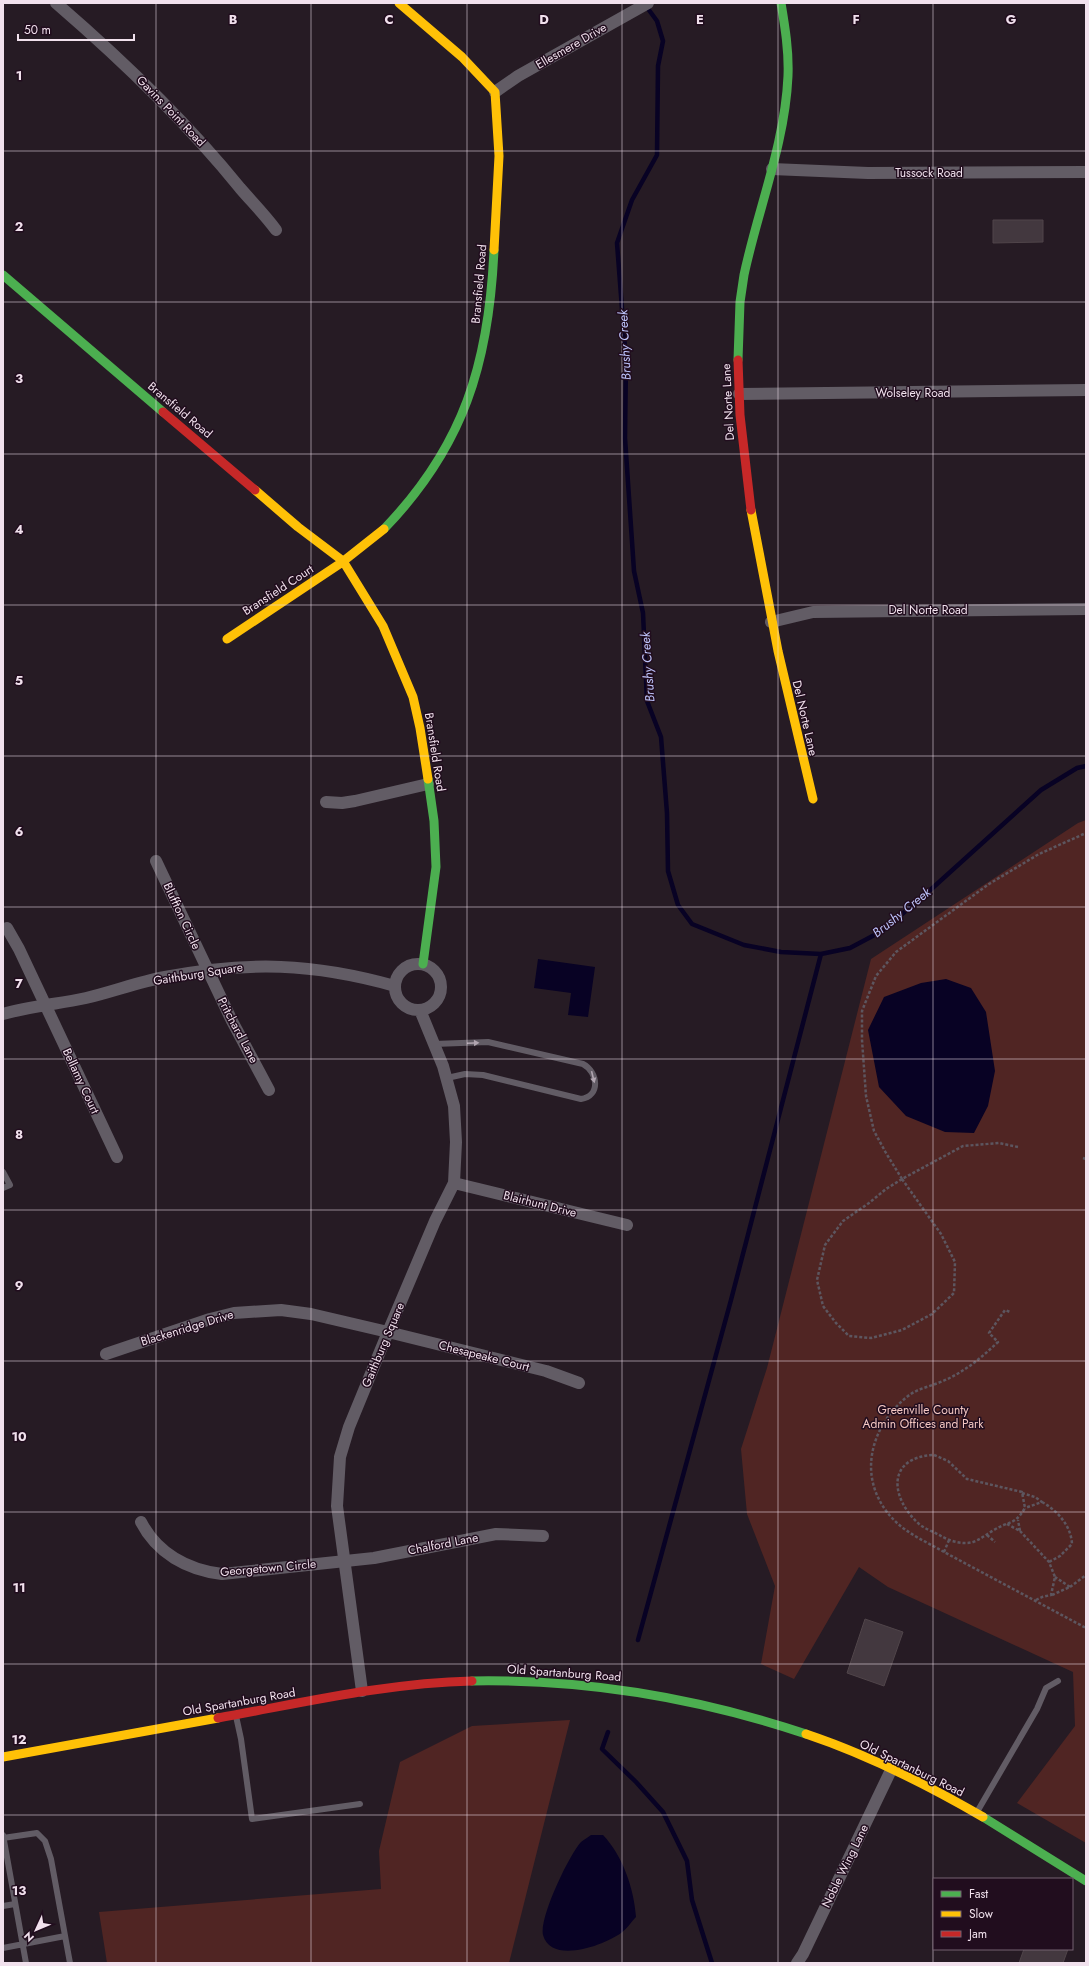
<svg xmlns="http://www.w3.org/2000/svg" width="1089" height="1966" font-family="Jost,sans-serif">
<rect width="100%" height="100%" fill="#261b24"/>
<path fill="#502523" d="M1086,820v1023l-69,-40 58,-77 -2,-54 -185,-85 -29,-20 -65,112 -33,-15 14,-78 -28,-72 -6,-65 26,-81 104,-409 207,-136z
M570,1720l-61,243h-402l-8,-51 282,-23 -2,-38 21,-89 72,-36z"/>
<path fill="#080224" d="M538,959l57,8 -7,50 -20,-2 3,-22 -37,-5z
M946,979l25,9 15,24 9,59 -7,35 -14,27 -29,-1 -39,-16 -27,-29 -11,-57 16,-33 37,-14z
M591,1835h12c20,21 31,54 33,82 -5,5 -9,12 -15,16 -16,12 -70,32 -78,2 -4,-17 26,-80 38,-93 3,-2 7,-5 10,-7z"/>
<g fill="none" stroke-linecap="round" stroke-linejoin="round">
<path stroke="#080224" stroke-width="4.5" d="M646,6l11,15 6,20 -5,25 -1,89 -25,45 -15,43 9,118 -1,77 9,133 9,42 4,88 14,36 6,76 1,58 10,34 14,19 52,21 37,7 40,2 29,-6 32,-17 45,-38 114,-103 36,-22 9,-2
M638,1640l93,-340 90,-346
M608,1732l-6,17 34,33 27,30 24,49 5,39 20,63"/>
</g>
<path fill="#43383f" stroke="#50454a" d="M993,220h50v22l-50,1z
M865,1619l38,13 -19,54 -37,-13z
M1024,1949h44l-5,14h-44z"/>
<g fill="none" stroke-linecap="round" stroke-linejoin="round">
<path stroke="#5d565f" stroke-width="2.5" stroke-dasharray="3 2" stroke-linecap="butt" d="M1018,1147l-19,-4 -36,3 -61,33 -16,-26 -12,-22 -8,-35 -4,-56v-29l14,-35 20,-24 93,-68 50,-30 47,-21
M1083,1158l3,1
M902,1179l39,55 14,28 -1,31 -22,21 -30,16 -31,8 -22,-2 -13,-13 -13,-17 -6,-26 8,-35 18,-24 26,-18 17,-14z
M934,1455l14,6 19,18 55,13 3,16c-11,18 -15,12 -31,22 -7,4 -13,9 -21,12 -10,3 -23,-1 -32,-6 -7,-4 -16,-7 -22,-12 -29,-26 -33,-67 15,-69z
M1022,1493l13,4 7,5 -17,6
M1042,1502c16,9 29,24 30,42l-12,12 -11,6
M1007,1524l13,7 -2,-11
M1020,1531l29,31 6,15 -4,18 -9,2 -6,3
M987,1535l8,7
M949,1540l-5,12 142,76
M944,1552c-17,-10 -37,-18 -51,-33 -37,-39 -24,-92 15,-123 9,-7 20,-9 30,-13 24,-9 42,-24 60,-41l-9,-9 16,-23 5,2
M1070,1587l16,-12
M1052,1595l18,-8 -15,-10"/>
<path stroke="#625c65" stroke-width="6" d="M434,1044l54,-2 95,22c15,8 18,32 -2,35l-98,-24 -18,-1 -18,4
M3,1172l7,13 -7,3
M236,1716l5,23 11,80 108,-15
M977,1812l60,-103 9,-21 12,-7
M3,1835l23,128
M3,1838l34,-5 8,8 6,18 19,104
M3,1906l12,-2
M3,1948l62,-12"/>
<path stroke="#625c65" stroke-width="12" d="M56,3c66,57 129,117 184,185 12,14 25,27 36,42
M495,92l23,-16 130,-73
M772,169l96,4 218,-1
M739,394l347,-4
M771,622l42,-10 273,-3
M326,802l16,1 13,-2 73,-17
M156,861l76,160 37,69
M7,928l12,21 98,208
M395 987a23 23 0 1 1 46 0a23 23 0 1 1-46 0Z
M3,1014c27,-8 56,-10 83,-16 26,-6 52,-16 79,-21 84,-16 148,-14 230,9
M454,1183l173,42
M106,1354l104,-35 24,-6 47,-3 30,4 77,18 158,39 33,12
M141,1522c16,31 46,48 81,52l152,-16 122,-24 47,2
M362,1691l-25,-185 3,-49 9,-30 39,-95 47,-111 19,-38 2,-41 -2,-36 -11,-40 -23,-56
M797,1963l6,-9 89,-186"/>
<path stroke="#4caf50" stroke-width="9" d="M3,275l160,137
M738,360l2,-58 4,-27c14,-66 41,-131 44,-199 1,-25 -3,-49 -7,-73
M384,529c80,-83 105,-166 110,-279
M423,964l13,-97 -2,-46 -6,-42
M472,1681c114,-2 226,17 334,53
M983,1817l103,64"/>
<path stroke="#ffc107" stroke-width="9" d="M399,3l63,54 33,35 4,64 -5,94
M255,490l43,37 45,34 40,65 30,71 7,31 8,51
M751,510l27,141 35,148
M227,639l114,-76 43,-34
M806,1734c63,21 120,50 177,83
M3,1757l215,-39"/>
<path stroke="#c62828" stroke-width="9" d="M738,360l2,55 11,95
M163,412l92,78
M218,1718c84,-15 168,-35 254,-37"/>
</g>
<defs><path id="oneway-solid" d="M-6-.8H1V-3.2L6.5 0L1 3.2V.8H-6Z"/></defs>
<g fill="#b1a5b0">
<use href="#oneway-solid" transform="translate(473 1043) rotate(-2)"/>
<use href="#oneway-solid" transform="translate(593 1077) rotate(76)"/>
</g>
<path fill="none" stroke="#f1e1ed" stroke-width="1" stroke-opacity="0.55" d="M156,3v1960M311,3v1960M467,3v1960M622,3v1960M778,3v1960M933,3v1960M3,151h1083M3,302h1083M3,454h1083M3,605h1083M3,756h1083M3,907h1083M3,1059h1083M3,1210h1083M3,1361h1083M3,1512h1083M3,1664h1083M3,1815h1083"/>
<g text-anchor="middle" stroke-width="3" stroke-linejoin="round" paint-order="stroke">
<g font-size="12" fill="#f1e1ed" stroke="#210d1e">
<text transform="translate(571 46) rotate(-30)" y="4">Ellesmere Drive</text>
<text transform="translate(171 111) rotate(46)" y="4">Gavins Point Road</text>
<text x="929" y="177">Tussock Road</text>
<text transform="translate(479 284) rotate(-85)" y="4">Bransfield Road</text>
<text x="913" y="397">Wolseley Road</text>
<text transform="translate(728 402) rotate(-93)" y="4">Del Norte Lane</text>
<text transform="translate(180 410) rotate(40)" y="4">Bransfield Road</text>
<text transform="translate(278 590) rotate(-33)" y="4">Bransfield Court</text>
<text x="928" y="614">Del Norte Road</text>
<text transform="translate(805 718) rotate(77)" y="4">Del Norte Lane</text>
<text transform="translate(435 752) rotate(81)" y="4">Bransfield Road</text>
<text transform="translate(182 916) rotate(65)" y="4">Bluffton Circle</text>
<text transform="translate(198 974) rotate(-9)" y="4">Gaithburg Square</text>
<text transform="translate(238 1030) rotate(62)" y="4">Pritchard Lane</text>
<text transform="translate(81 1081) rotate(65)" y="4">Bellamy Court</text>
<text transform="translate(540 1204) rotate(14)" y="4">Blairhunt Drive</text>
<text transform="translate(187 1328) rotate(-17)" y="4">Blackenridge Drive</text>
<text transform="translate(383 1345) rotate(-67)" y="4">Gaithburg Square</text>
<text transform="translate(484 1356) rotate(14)" y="4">Chesapeake Court</text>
<text transform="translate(443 1544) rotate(-11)" y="4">Chalford Lane</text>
<text transform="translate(268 1568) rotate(-5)" y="4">Georgetown Circle</text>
<text transform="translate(564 1673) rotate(4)" y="4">Old Spartanburg Road</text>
<text transform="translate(239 1702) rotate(-10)" y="4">Old Spartanburg Road</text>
<text transform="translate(912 1768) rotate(26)" y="4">Old Spartanburg Road</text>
<text transform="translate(845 1866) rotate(-64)" y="4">Noble Wing Lane</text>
</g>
<g font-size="12" fill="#f3c6c1" stroke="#210d1e">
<text x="923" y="1414">Greenville County<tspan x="923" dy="14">Admin Offices and Park</tspan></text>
</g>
<g font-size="13" font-style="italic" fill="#bdc3fb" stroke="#210d1e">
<text transform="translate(624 345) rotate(-93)" y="5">Brushy Creek</text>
<text transform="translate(647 667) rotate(-94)" y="5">Brushy Creek</text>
<text transform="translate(901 912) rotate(-39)" y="5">Brushy Creek</text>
</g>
</g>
<g font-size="13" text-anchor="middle" font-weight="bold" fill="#f1e1ed" stroke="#210d1e" stroke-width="3" stroke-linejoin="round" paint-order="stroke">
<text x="233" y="24">B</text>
<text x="389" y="24">C</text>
<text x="544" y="24">D</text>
<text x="700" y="24">E</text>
<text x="856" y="24">F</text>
<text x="1011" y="24">G</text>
<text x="19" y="80">1</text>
<text x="19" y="231">2</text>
<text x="19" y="383">3</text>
<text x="19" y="534">4</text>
<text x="19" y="685">5</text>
<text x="19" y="836">6</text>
<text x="19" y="988">7</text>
<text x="19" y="1139">8</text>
<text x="19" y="1290">9</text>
<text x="19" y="1441">10</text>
<text x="19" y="1592">11</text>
<text x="19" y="1744">12</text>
<text x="19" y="1895">13</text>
</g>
<rect width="1089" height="1966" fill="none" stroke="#f1e1ed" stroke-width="8"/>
<rect x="933" y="1878" width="140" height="72" fill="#210d1e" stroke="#746271"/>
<rect x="941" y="1891" width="20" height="6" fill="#4caf50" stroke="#746271"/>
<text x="969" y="1898" font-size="12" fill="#f1e1ed">Fast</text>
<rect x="941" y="1911" width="20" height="6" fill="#ffc107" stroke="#746271"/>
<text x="969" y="1918" font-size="12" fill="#f1e1ed">Slow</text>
<rect x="941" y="1931" width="20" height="6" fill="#c62828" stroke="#746271"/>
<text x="969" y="1938" font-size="12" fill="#f1e1ed">Jam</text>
<g transform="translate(36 1930) rotate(226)" stroke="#210d1e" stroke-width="3" paint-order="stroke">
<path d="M0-3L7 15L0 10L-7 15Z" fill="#f1e1ed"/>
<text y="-6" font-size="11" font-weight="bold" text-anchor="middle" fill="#f1e1ed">N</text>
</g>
<path d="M18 34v6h116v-6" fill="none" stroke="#f1e1ed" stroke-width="2"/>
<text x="24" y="34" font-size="12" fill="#f1e1ed" stroke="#210d1e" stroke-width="3" paint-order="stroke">50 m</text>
</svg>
